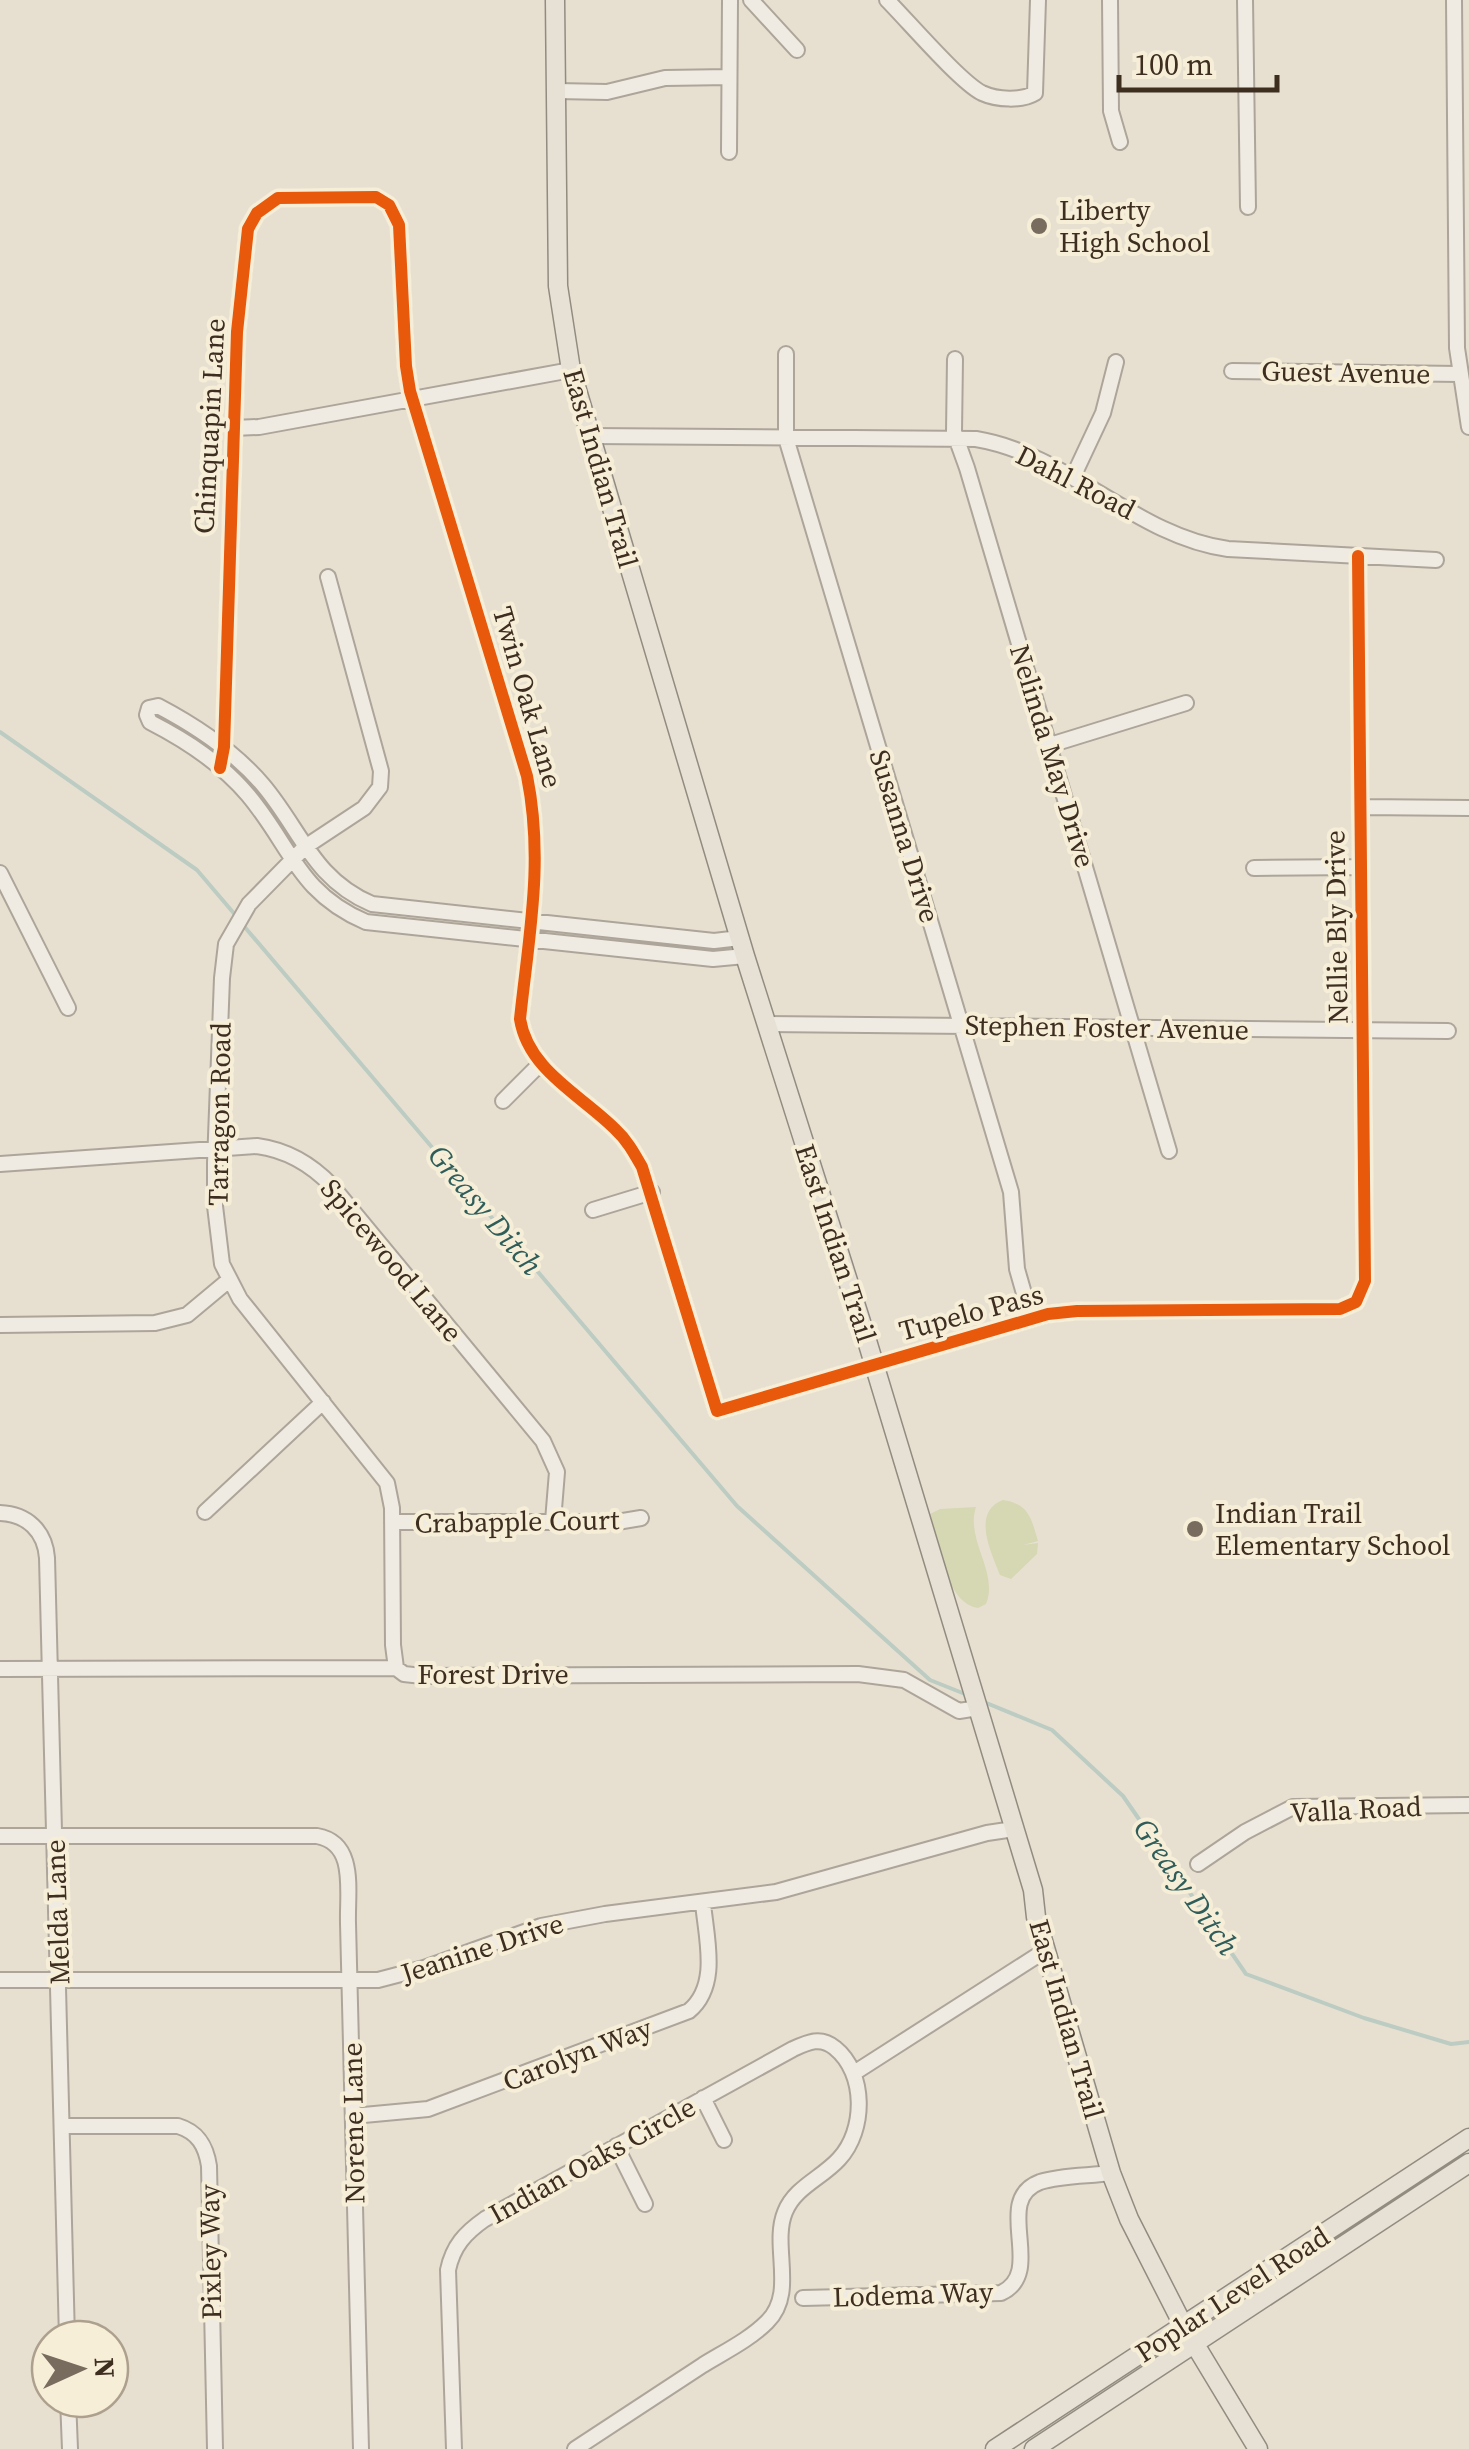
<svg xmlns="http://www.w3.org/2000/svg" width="1469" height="2449" font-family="'Source Serif 4',serif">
<rect width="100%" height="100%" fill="#e7e0d1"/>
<path fill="#d6d7b3" d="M1003,1500c26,4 28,18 35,41l-15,4 15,-2 -1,11 -26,25 -11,-4c-9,-23 -29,-63 3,-75z
M976,1507c-11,33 23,65 10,97l-8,4c-32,-4 -40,-66 -48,-94l10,-5z"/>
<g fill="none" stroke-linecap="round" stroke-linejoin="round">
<path stroke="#bcccc2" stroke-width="4" d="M0,732l197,138 40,47
M243,925l494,581 193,174 35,14
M984,1702l68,28 71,66 123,178 118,44 87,26 18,-2"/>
<g stroke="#ada599" stroke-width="18">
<path id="minor" d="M751,0l46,50
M887,0c21,21 73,82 95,93 15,7 40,8 53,0l3,-93
M1110,0l1,111 9,31
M1245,0l3,207
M1454,0l3,348 12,79
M557,91l50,1 58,-14 64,-1
M729,152l1,-152
M786,354v84l225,754 6,77 14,49
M955,359l-1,73 13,36 202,683
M1232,371l227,3
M233,428l26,-1 312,-57
M591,436l385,3c92,15 161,98 252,110l208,11
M1073,477l30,-64 13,-51
M328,577l53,194 -1,16 -16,21 -59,39 -56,57 -23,40 -4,34 -7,185v43l7,58 18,35 147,184 5,25 1,137 3,23
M1050,745l136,-42
M220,768l4,-21 13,-415 11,-103 9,-16 21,-15 98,-1 13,8 10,20 7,141 4,25 117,385c17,85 2,158 -7,243 8,51 61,76 95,110 12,11 19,24 27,38l75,244 331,-97 29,-3 263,-2 16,-7 9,-21 -7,-725
M1361,807l108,1
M1254,868l106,-1
M0,873l68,135
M740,938l-26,3 -342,-37c-59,-25 -71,-74 -109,-119 -29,-34 -65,-58 -105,-79l-9,2 -2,7 3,7c37,19 71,41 98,73 43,51 50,98 118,127l347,37 32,-3
M766,1024l682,7
M503,1101l38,-38
M0,1164l257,-18c30,4 54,18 75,40l211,255 14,31 -4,49
M593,1210l59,-18
M0,1325l155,-2 32,-8 42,-35
M205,1512l118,-110
M0,1513c27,1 45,18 47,45l20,781
M392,1522h225l24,-4
M0,1669l396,-1 8,6 18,2 436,-2 46,6 55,31 19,-3
M0,1836h317c40,7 30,55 31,87l13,526
M1198,1864l47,-32 48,-25 176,-2
M0,1980h378l46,-12 117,-42 64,-12 171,-22 211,-59 27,-4
M854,2073l192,-123
M703,2098l21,42
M353,2116l75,-7 261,-98c31,-26 17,-73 14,-108
M62,2126h116c20,6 28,20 31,40l6,283
M616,2146l29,58
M803,2298l198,-5c46,-21 -10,-93 39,-111 21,-7 49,-6 71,-9
M68,2399l2,50
M454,2449l-6,-179c5,-24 17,-37 37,-51l308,-170c15,-7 28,-13 42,-1 31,25 31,82 4,111 -17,19 -44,28 -54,53 -14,34 12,81 -18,110 -18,18 -43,30 -64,43 -43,28 -85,56 -128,84"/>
</g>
<g stroke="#928b80" stroke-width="21">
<path id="major" d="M555,0l3,286 13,84 174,586 123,388 165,546 3,27 75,256 18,46 53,104 76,126
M995,2449c158,-104 316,-208 474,-311
M1034,2449l435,-286"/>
</g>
<use href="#minor" stroke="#efebe3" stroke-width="14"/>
<use href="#major" stroke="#e6e1d4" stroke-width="18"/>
<g stroke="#f7eed8" stroke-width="19">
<path id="cycleway" d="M220,768l4,-21 13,-415 11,-103 9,-16 21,-15 98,-1 13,8 10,20 7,141 4,25 117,385c17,85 2,158 -7,243 8,51 61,76 95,110 12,11 19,24 27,38l75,244 331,-97 29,-3 263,-2 16,-7 9,-21 -7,-725"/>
</g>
<use href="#cycleway" stroke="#e8590c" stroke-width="12"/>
</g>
<g fill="#786c5e" stroke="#f7eed8" stroke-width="4">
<circle cx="1039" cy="226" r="10"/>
<circle cx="1195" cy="1529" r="10"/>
</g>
<g text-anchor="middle" stroke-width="8" stroke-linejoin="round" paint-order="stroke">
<g font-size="28" fill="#3d2e20" stroke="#f7eed8" text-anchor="start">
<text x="1059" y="220">Liberty<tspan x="1059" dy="32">High School</tspan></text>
<text x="1215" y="1523">Indian Trail<tspan x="1215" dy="32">Elementary School</tspan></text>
</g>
<g font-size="28" fill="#3d2e20" stroke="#f7eed8">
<text transform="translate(1346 372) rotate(1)" y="10">Guest Avenue</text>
<text transform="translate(209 426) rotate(-87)" y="10">Chinquapin Lane</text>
<text transform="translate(601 468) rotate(74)" y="10">East Indian Trail</text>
<text transform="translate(1076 482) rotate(27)" y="10">Dahl Road</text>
<text transform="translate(528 697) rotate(74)" y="10">Twin Oak Lane</text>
<text transform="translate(1053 756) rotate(73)" y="10">Nelinda May Drive</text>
<text transform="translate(905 836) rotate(73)" y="10">Susanna Drive</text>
<text transform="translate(1336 927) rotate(-91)" y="10">Nellie Bly Drive</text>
<text transform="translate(1107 1027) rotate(1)" y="10">Stephen Foster Avenue</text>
<text transform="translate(219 1114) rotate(-89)" y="10">Tarragon Road</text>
<text transform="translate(836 1243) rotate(72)" y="10">East Indian Trail</text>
<text transform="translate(392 1260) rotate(50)" y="10">Spicewood Lane</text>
<text transform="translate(971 1312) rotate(-15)" y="10">Tupelo Pass</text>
<text transform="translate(517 1521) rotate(-1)" y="10">Crabapple Court</text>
<text x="493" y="1684">Forest Drive</text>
<text transform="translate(1356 1809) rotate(-3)" y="10">Valla Road</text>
<text transform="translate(57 1912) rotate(-92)" y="10">Melda Lane</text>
<text transform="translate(482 1948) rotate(-18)" y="10">Jeanine Drive</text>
<text transform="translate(1067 2019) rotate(74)" y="10">East Indian Trail</text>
<text transform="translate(577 2054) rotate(-21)" y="10">Carolyn Way</text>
<text transform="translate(353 2123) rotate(-91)" y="10">Norene Lane</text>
<text transform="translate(592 2160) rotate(-29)" y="10">Indian Oaks Circle</text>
<text transform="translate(210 2252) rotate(-91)" y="10">Pixley Way</text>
<text transform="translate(913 2294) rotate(-2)" y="10">Lodema Way</text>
<text transform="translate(1232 2294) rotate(-33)" y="10">Poplar Level Road</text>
</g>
<g font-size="30" font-style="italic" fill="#2f5d5a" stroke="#f7eed8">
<text transform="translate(485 1210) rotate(50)" y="10">Greasy Ditch</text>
<text transform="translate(1186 1887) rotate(55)" y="10">Greasy Ditch</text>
</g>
</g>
<g transform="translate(80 2369) rotate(87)"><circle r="48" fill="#f7eed8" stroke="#ada18e" stroke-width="2.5"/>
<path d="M0-8L18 38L0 25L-18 38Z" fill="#786c5e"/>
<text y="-15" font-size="28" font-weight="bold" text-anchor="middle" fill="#3d2e20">N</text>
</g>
<path d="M1119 75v15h158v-15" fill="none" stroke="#3d2e20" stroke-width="5"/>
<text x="1134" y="75" font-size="30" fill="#3d2e20" stroke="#f7eed8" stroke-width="8" paint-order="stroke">100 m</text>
</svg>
